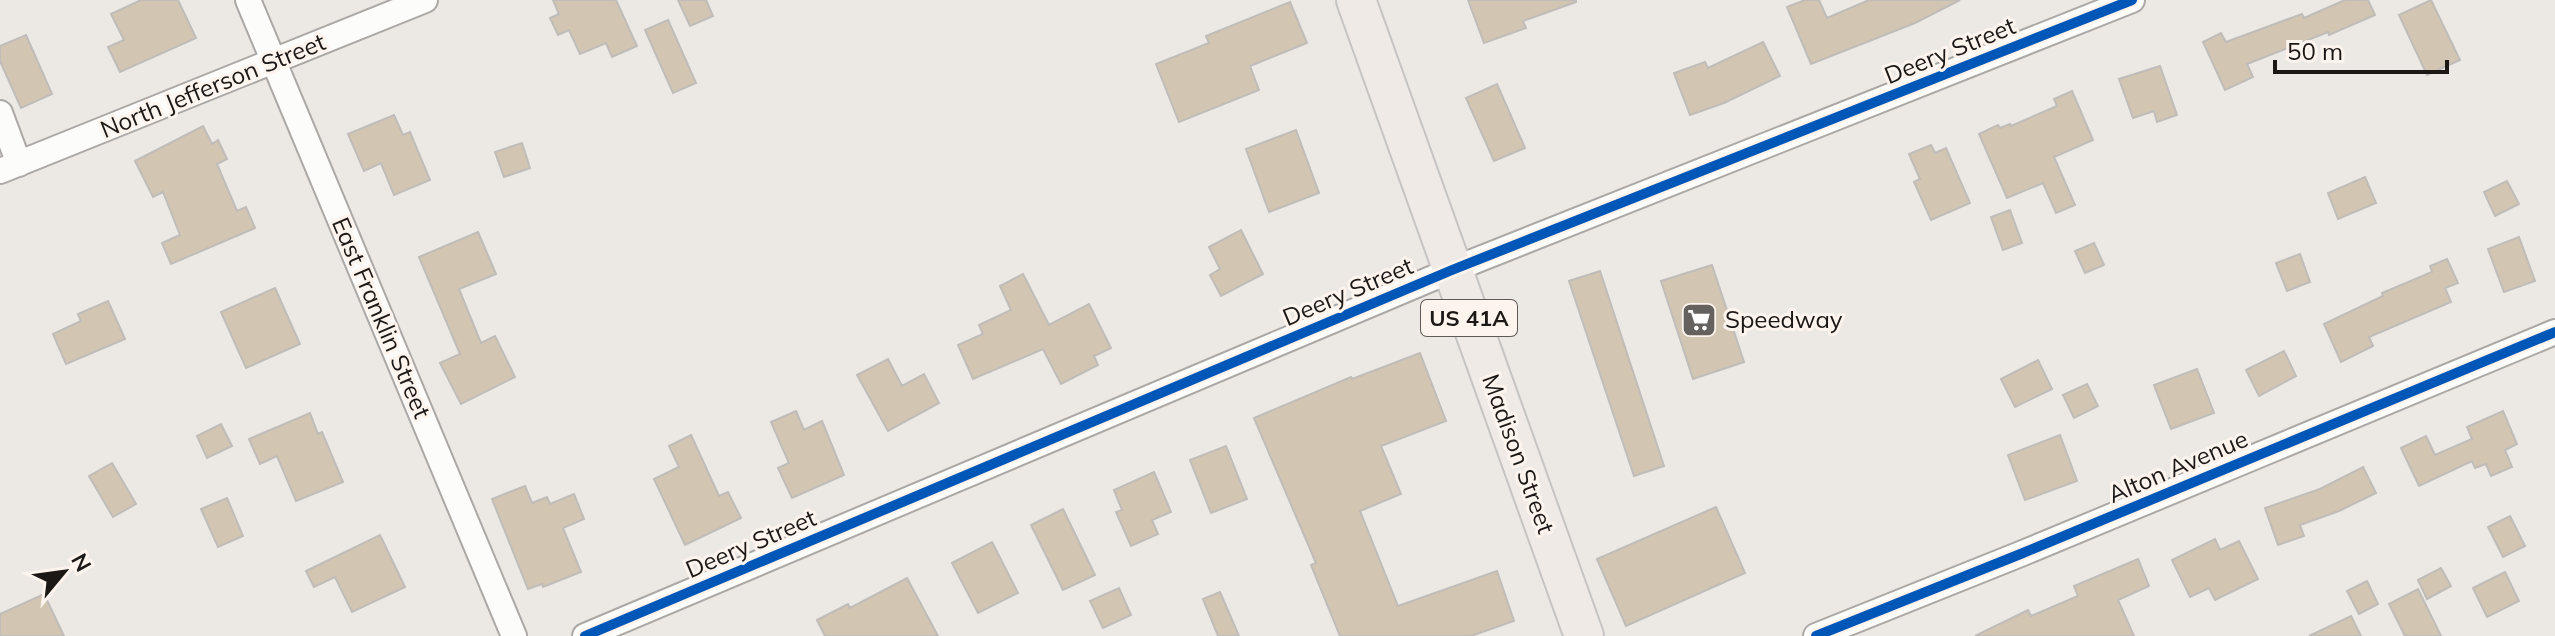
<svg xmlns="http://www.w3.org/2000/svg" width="2555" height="636" font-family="Mulish,sans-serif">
<rect width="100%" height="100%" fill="#ece8e4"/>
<path fill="#d2c6b2" stroke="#bfbcb9" stroke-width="2" d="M141,0h37l18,38 -76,34 -12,-25 16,-7 -13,-26z
M553,0h63l21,46 -25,11 -6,-14 -26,11 -11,-24 -11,5 -8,-17 9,-4z
M678,0h28l7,16 -23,10z
M1468,0h108v2l-53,19 3,7 -42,15z
M1805,0h14l8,18 42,-18h91l-45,23 -104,41 -24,-57z
M2345,0h23l7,15 -46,20 -1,-3 -81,32 6,13 -28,13 -22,-48 18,-9 5,9 76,-28 2,4z
M2431,0l29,60 -33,15 -28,-60z
M1290,2l17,41 -57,23 9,24 -80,32 -23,-58 53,-21 -3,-7z
M668,20l28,63 -23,10 -28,-63z
M26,35l26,59 -31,14 -21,-47v-15z
M1763,42l17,34 -56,27 -34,12 -16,-42 31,-11 3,6z
M2160,66l17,49 -20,7 -3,-11 -21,7 -14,-39z
M1497,84l28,64 -31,13 -28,-63z
M2072,91l21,49 -39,17 21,48 -19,8 -13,-30 -36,15 -28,-64 19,-9 2,3 10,-4 1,2 46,-20 -3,-7z
M394,115l9,20 7,-3 20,48 -36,15 -13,-32 -17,8 -16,-37z
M203,126l9,18 6,-4 9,19 -10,5 20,47 9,-4 9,21 -84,36 -9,-21 18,-8 -17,-43 -10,5 -18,-36z
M1296,130l23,63 -50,19 -23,-63z
M522,143l8,25 -26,9 -9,-25z
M1931,145l4,8 11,-5 24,55 -39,17 -17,-38 6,-3 -11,-25z
M2365,177l11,26 -38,16 -10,-26z
M2507,181l12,23 -24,12 -11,-24z
M2010,210l12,33 -19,7 -12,-33z
M1241,230l22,44 -42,22 -11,-21 10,-6 -11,-22z
M478,232l18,42 -37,15 22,54 14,-7 20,41 -54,27 -21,-41 20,-9 -41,-97z
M2519,237l16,44 -31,11 -16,-43z
M2094,243l10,22 -19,8 -10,-22z
M2300,254l10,28 -23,9 -11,-28z
M2447,259l11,24 -13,5 6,14 -82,35 4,9 -32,16 -17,-38 59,-28 -1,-3 50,-21 -2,-6z
M1712,265l32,97 -51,17 -32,-98z
M1600,271l64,195 -30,10 -65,-195z
M1023,274l26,51 40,-21 22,44 -17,8 4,9 -37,19 -18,-35 -70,30 -15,-34 25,-11 -4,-9 32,-15 -11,-24z
M275,288l25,56 -54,24 -25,-56z
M108,301l17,38 -59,25 -13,-30 28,-13 -3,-7z
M2284,351l12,25 -37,20 -13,-26z
M1420,353l26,68 -65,25 20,48 -41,17 38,95 99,-35 17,50 -43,15h-131l-29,-71 5,-2 -62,-145 97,-41 1,2z
M888,359l14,27 22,-12 15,29 -51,28 -31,-56z
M2038,360l14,29 -37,18 -14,-28z
M2197,369l17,44 -43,16 -17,-44z
M2087,384l11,22 -24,12 -11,-23z
M796,411l8,19 18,-9 22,54 -52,23 -14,-30 11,-5 -18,-41z
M2503,411l14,33 -12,6 7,17 -21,9 -5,-12 -11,4 -3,-7 -53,25 -18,-38 25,-12 9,19 37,-16 -5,-12z
M310,413l8,21 4,-2 21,50 -47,19 -19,-45 -17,8 -11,-25z
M221,424l11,22 -25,12 -10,-22z
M691,435l28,61 9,-4 13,26 -56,27 -31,-66 25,-12 -10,-21z
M2060,435l17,46 -52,19 -17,-45z
M1226,446l21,53 -36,14 -21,-53z
M112,463l24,41 -23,13 -24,-41z
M2363,467l13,26 -37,18 -39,14 4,11 -26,9 -13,-37 55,-19z
M1154,472l17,40 -19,8 6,14 -27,12 -15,-34 6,-2 -8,-20z
M525,486l7,17 15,-6 3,7 24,-10 10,25 -21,9 18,44 -38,15 -1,-3 -14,5 -36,-90z
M227,498l16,38 -25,11 -17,-38z
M1716,507l29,66 -119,53 -29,-67z
M1063,509l32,66 -32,15 -32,-65z
M2510,516l15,30 -22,11 -15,-30z
M380,535l25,52 -53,25 -17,-35 -21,10 -8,-16z
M2215,539l5,11 19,-9 19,38 -43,21 -6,-12 -19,9 -18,-37z
M992,542l26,51 -40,20 -26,-50z
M2138,559l11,27 -31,14 16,36h-159l53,-26 3,6 47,-20 -4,-10z
M2441,568l10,18 -24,13 -9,-19z
M2505,572l14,29 -32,16 -14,-29z
M907,578l31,58h-113l-8,-16 31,-16 2,4z
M2367,581l11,23 -19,10 -12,-23z
M1119,588l12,27 -28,13 -13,-27z
M2418,589l23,47h-36l-16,-32z
M1220,592l19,44h-21l-15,-37z
M44,594l20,42h-64v-22z
M2351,616l10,20h-52z"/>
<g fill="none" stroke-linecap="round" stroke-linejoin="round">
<g stroke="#aba8a5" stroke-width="28">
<path id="minor" d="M248,0l266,636
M0,113l19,51
M0,171l425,-171
M585,636l867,-366 680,-270
M1816,636l207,-83 532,-221"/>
</g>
<g stroke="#c6c4c2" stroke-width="42">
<path id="primary" d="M1356,0l228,636"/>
</g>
<use href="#minor" stroke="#fcfcfb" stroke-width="24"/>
<use href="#primary" stroke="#f0eae6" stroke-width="38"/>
<g stroke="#fef4ee" stroke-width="15">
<path id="cycleway" d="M585,636l867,-366 680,-270
M1816,636l207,-83 532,-221"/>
</g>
<use href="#cycleway" stroke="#0057b8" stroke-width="10"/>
</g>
<defs>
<g id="supermarket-square" transform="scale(1.8)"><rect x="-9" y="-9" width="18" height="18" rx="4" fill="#64615e" stroke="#fef4ee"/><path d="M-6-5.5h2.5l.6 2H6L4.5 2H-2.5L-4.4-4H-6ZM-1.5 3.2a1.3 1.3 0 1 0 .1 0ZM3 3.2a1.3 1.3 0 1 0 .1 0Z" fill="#fff"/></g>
</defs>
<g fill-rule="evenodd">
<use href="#supermarket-square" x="1699" y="320"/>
</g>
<g text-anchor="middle" stroke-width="6" stroke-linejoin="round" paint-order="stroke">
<rect fill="#fef4ee" stroke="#5f5a57" stroke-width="2" x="1421" y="300" width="96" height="36" rx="6"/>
<g font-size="22" font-weight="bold" fill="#1b1816">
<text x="1469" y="326">US 41A</text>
</g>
<g font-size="24" fill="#1b1816" stroke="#fef4ee">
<text transform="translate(1950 51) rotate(-22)" y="8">Deery Street</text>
<text transform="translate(213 86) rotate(-22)" y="8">North Jefferson Street</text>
<text transform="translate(1348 292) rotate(-23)" y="8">Deery Street</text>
<text transform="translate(381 318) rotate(67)" y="8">East Franklin Street</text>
<text transform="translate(1518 454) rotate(70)" y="8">Madison Street</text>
<text transform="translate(2178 467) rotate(-23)" y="8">Alton Avenue</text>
<text transform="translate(751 544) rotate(-23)" y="8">Deery Street</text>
</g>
<g font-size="24" fill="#1b1816" stroke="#fef4ee" text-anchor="start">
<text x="1725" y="328">Speedway</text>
</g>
</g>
<g transform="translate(64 572) rotate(61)" stroke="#fef4ee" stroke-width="6" paint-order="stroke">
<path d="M0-6L14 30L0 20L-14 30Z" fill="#1b1816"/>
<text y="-12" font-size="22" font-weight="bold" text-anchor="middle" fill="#1b1816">N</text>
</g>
<path d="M2275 60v12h172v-12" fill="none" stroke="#1b1816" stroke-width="4"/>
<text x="2287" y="60" font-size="24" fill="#1b1816" stroke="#fef4ee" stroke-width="6" paint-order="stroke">50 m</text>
</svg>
